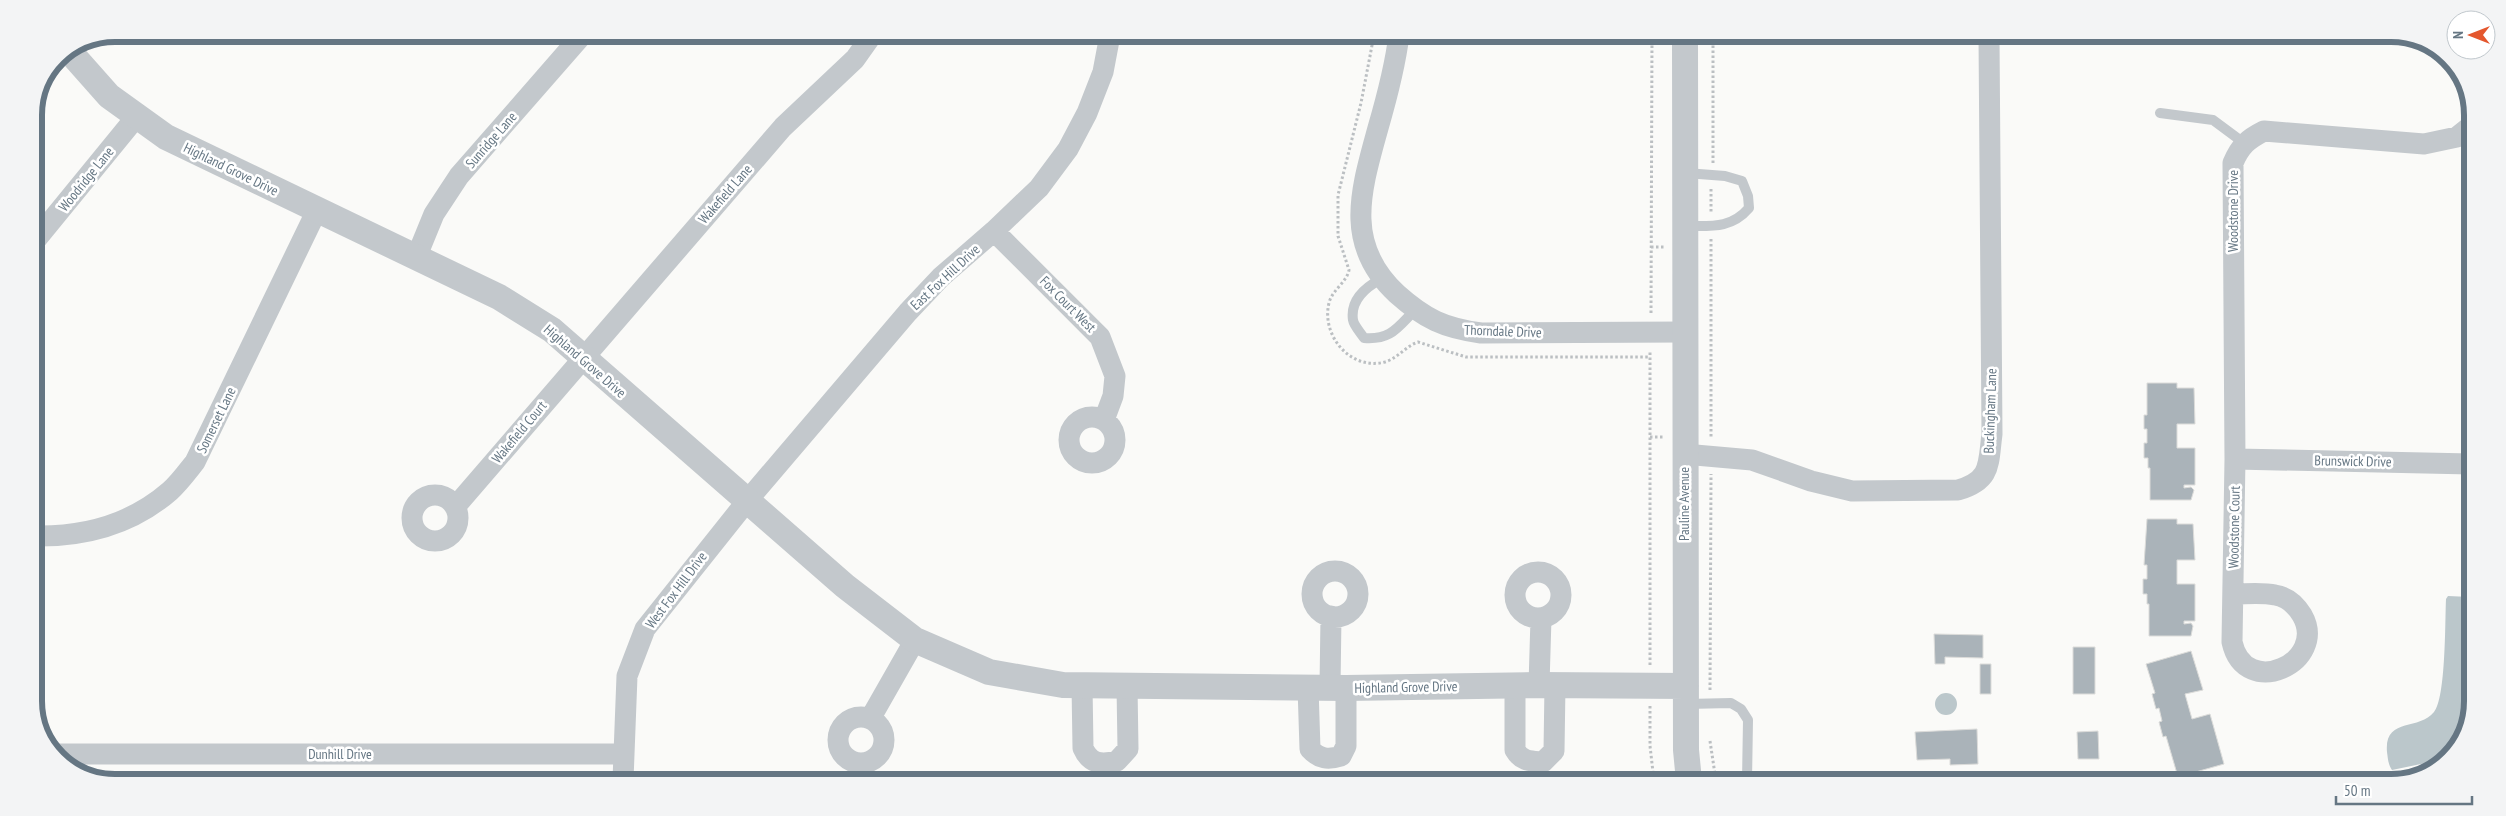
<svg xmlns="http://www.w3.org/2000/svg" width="2506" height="816" font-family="'PT Sans Narrow',sans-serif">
<rect width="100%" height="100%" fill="#fafaf8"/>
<path fill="#bbc7cb" d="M2448,596l22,1 -1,125 -24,37 -53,11c-4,-6 -4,-11 -5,-18 -3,-35 32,-21 47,-40 12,-14 11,-91 12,-113z
M1935 704a11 11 0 1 1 22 0a11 11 0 1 1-22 0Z"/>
<path fill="#aab3b9" stroke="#dcdcda" d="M2147,383h30v5h17l1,36h-18v24h18v37h-11v3l7,-1 3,3 -3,10h-41v-32h-2v-10h-4v-15h3v-14h-3v-14h3z
M2147,519h30v5h16l2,36h-18v24h18v37h-11v3l7,-1 2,3 -2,10h-42v-32h-2v-10h-4v-15h4v-14h-3z
M1934,634l49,1v23l-38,-1v7h-10z
M2073,647h22v47h-22z
M2191,651l12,39 -18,4 7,25 18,-5 14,50 -46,13 -12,-41 -3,1 -4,-15 3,-1 -3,-13 -3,1 -4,-15 3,-1 -9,-29z
M1980,664h11v30h-11z
M1977,729l1,35 -28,1v-6l-33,1 -2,-28z
M2098,731l1,28h-21l-1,-27z"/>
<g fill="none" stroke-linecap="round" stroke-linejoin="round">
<path stroke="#bbbfc2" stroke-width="3" stroke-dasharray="2.5 2.5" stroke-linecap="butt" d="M1374,35l-13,68 -23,92v41l11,34c-2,12 -17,20 -20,33 -8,32 21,68 56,59 13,-4 21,-16 33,-20l48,15h184
M1713,163v-127
M1711,189v24
M1711,239v199
M1651,247h14
M1651,313l1,-277
M1650,437h15
M1650,665v-314
M1710,690l1,-216
M1650,706v40l4,35
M1710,741l6,40"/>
<path stroke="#c3c8cc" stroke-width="10" d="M2160,113l53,7 31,23
M1685,226c26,0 46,3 64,-18l-1,-12 -6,-15 -17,-5 -39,-3
M1381,279c-15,8 -31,21 -28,41 1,6 8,13 11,18 27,2 33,-10 51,-28
M1687,704l44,-1 10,6 7,11 -1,61"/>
<path stroke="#c3c8cc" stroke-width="21" d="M1399,35c-4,32 -12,62 -21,93 -17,62 -35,116 19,166 28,25 47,34 84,39l203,-1
M994,231l106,106 15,39 -2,20 -9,24
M34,242l103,-126
M416,258l18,-44 25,-38 124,-142
M1069 440a23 23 0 1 1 46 0a23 23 0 1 1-46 0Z
M1684,454l68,6 59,21 41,10 106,-1c34,-10 30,-26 34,-56l-3,-398
M2235,459l236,5
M412 518a23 23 0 1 1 46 0a23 23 0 1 1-46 0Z
M455,507l328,-380 72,-68 17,-24
M34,536c50,1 97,-11 136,-45 9,-8 17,-19 25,-29l122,-252
M1312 594a23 23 0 1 1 46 0a23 23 0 1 1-46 0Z
M1515 595a23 23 0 1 1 46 0a23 23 0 1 1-46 0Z
M2233,594c13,0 29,-2 42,1 12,2 21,10 27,20 27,47 -57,86 -70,27l3,-183 -2,-296c7,-17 15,-24 31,-32l160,13 33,-7 15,-12
M1082,685l1,63c7,16 18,17 34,13l11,-12 -1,-63
M1515,685v65c7,12 16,11 28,12l11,-11 1,-66
M1539,685l2,-67
M1308,687l2,62c9,10 18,11 31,7l5,-10v-58
M1330,687l1,-71
M838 740a23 23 0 1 1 46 0a23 23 0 1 1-46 0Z
M870,719l45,-79
M57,754h566
M623,780l4,-104 18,-47 102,-128 161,-189 33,-35 53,-46 45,-43 29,-39 19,-36 16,-41 7,-37"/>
<path stroke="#c3c8cc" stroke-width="26" d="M1685,36l1,714 3,31
M70,52l39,44 57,41 333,160 53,33 293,256 70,54 74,32 74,13 283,3 193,-3 147,1"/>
</g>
<g text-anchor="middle" stroke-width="5" stroke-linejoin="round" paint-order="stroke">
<g font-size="14" fill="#657683" stroke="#fff">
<text transform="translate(491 140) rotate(-49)" y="5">Sunridge Lane</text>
<text transform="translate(231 169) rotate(26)" y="5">Highland Grove Drive</text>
<text transform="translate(86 179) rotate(-51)" y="5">Woodridge Lane</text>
<text transform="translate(725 194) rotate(-49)" y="5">Wakefield Lane</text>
<text transform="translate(2233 211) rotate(-90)" y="5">Woodstone Drive</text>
<text transform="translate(945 277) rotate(-43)" y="5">East Fox Hill Drive</text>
<text transform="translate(1068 304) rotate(45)" y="5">Fox Court West</text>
<text transform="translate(1503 331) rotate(2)" y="5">Thorndale Drive</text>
<text transform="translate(585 361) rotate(41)" y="5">Highland Grove Drive</text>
<text transform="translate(1990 411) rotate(-88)" y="5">Buckingham Lane</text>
<text transform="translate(216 420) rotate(-64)" y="5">Somerset Lane</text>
<text transform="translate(519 432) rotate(-50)" y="5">Wakefield Court</text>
<text transform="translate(2353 461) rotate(1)" y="5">Brunswick Drive</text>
<text transform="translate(1684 504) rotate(-90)" y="5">Pauline Avenue</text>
<text transform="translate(2234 527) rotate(-89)" y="5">Woodstone Court</text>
<text transform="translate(676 590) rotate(-53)" y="5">West Fox Hill Drive</text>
<text transform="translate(1406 687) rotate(-1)" y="5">Highland Grove Drive</text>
<text x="340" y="759">Dunhill Drive</text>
</g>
</g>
<path d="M0 0H2506V816H0ZM115 42H2391A73 73 0 0 1 2464 115V701A73 73 0 0 1 2391 774H115A73 73 0 0 1 42 701V115A73 73 0 0 1 115 42Z" fill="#f3f4f5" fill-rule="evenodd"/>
<path fill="none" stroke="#657683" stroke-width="6" d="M115 42H2391A73 73 0 0 1 2464 115V701A73 73 0 0 1 2391 774H115A73 73 0 0 1 42 701V115A73 73 0 0 1 115 42Z"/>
<g transform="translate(2471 35) rotate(270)"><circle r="24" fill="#ffffff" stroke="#c1c8cd"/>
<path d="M0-4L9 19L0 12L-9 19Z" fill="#e4572e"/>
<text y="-8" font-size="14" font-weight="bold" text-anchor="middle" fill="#657683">N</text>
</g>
<path d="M2336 796v8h136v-8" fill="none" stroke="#657683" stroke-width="2.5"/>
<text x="2344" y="796" font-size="15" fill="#657683" stroke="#ffffff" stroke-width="4" paint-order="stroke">50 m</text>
</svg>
